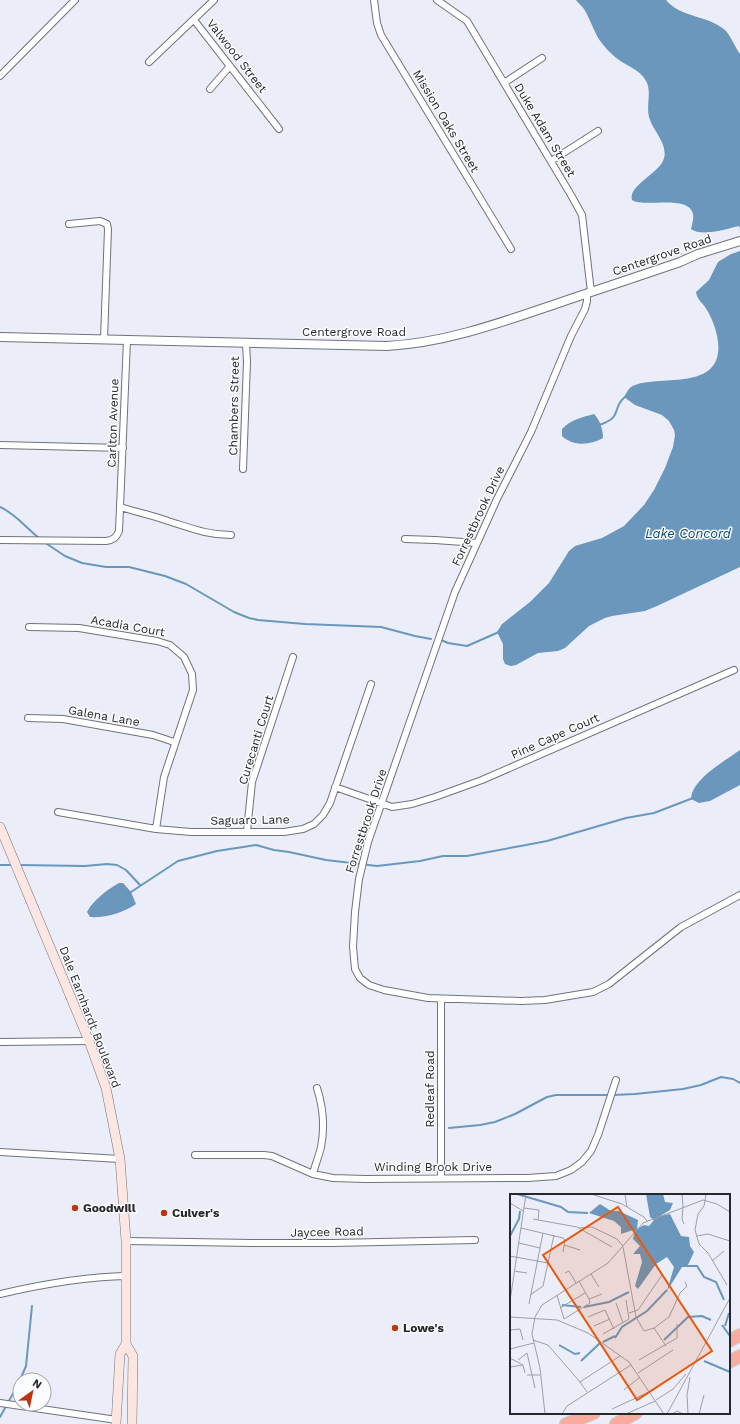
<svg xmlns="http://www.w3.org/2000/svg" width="740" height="1424" font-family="'Work Sans',sans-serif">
<rect width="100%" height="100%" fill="#ebeef9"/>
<path fill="#6a97bb" d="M576,0h90c15,18 42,15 59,30 6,6 10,17 15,24v175l-1,-3c-12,3 -38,11 -48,3 1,-4 3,-11 2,-15 -4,-20 -49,-6 -61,-14 -4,-14 25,-26 31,-39 7,-16 -10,-29 -14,-44 -3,-12 3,-26 -3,-36 -6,-12 -22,-16 -31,-24 -7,-6 -15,-15 -19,-23 -4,-8 -7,-17 -12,-25 -2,-3 -6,-6 -8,-9z
M740,251v316l-83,39 -12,5 -33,5 -7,2 -16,8 -24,22 -7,3 -20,2 -22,12 -5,1 -6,-2 -2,-5v-15l-6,-12 5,-8 28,-22 19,-19 20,-32 6,-5 27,-8 22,-12 20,-21 10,-15 11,-22 8,-21 2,-12 -1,-5 -5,-9 -7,-6 -27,-10 -11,-8c2,-3 4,-8 7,-10 22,-13 82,4 87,-34 2,-14 -4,-31 -11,-43 -4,-7 -10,-10 -11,-18l13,-12 9,-18 13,-8z
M594,414c6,6 9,16 9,24 -13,7 -29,9 -41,-2v-7c8,-9 21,-12 32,-15z
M740,750v35l-30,16 -11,2 -8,-4c1,-20 34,-38 49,-49z
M119,883h4l8,9 5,12c-13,9 -31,14 -46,13l-3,-5c6,-12 20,-22 32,-29z"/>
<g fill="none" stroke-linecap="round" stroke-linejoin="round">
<path stroke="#6a97bb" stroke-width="2" d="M599,425c25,-8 12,-17 26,-28
M0,507c16,7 26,21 39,31
M44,542l21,14 17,7 24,4h23l36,9 21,8 48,28 15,6 9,2 47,4 76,3 34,9 16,3
M441,640l7,3 19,3 32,-14
M0,865h12
M18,865l67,1 22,-2 10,1 9,5 14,15
M128,894l50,-33 39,-10 39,-6 18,5 15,2 37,8 51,6 43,-5 23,-5h24l59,-11 21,-4 79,-23 28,-5 39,-15
M613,1095l22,-1 48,-5 18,-4 20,-8 12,2 7,4
M449,1128l31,-3 15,-3 20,-8 32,-17 9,-2h53
M20,1380l6,-14 6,-60
M0,1417l20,-36"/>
<g stroke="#70727b" stroke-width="8">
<path id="minor" d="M374,0l3,23 4,12 130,214
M437,0l30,21 104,174 11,20 9,77
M194,20l85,109
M149,62l65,-62
M0,76l75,-76
M504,83l38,-25
M210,89l20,-23
M551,161l47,-30
M69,224l31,-3 7,3 1,5 -4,110
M587,294v7l-2,8 -14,27 -40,96 -34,67 -42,93 -87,250 -9,37 -4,33 -2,35 2,22 5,9 9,7 15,5 44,8 93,3 24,-1 48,-8 16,-8 72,-57 59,-32
M0,445l123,3
M243,469l4,-107 -1,-19
M120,507c16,5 32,8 48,14 23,7 39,14 63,14
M405,539l30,1 42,3
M0,540l106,1c7,-1 10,-3 13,-10l8,-191
M29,627l50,1 78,13 13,4 14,12 8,17 1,16 -29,87 -8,52
M28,718l35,1 90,16 21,7
M335,787l57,20 20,-3 23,-7 47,-17 252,-110
M58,812l98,17 35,3h93l19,-3 11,-5 9,-9 7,-12 41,-119
M247,831l5,-49 41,-125
M0,1042l89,-1
M0,1152l120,7
M195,1155h69l8,1 41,18 20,4 32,1 163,-1 28,-2 15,-6 11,-8 9,-11 7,-16 18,-55
M313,1174c2,-9 6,-18 8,-27 4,-20 2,-40 -4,-59
M441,1178v-179
M126,1241l127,2h80l142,-3
M0,1294c43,-10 83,-17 127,-18
M0,1403l117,17"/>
</g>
<g stroke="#70727b" stroke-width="10">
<path id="tertiary" d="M0,337l387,9c56,-3 110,-22 163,-40 43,-15 87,-29 130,-44l18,-8 42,-13"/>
</g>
<g stroke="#70727b" stroke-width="10">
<path id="secondary" d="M0,827l89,214 17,47 14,71 6,82v103l-6,10 -4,70
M126,1344l7,12 -1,68"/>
</g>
<g stroke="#cfcfd0" stroke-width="14">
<path id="motorway" d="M729,1341l11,-6
M729,1362l11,-6
M566,1424l28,-11
M616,1424l20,-11"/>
</g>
<use href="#minor" stroke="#fff" stroke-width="6"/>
<use href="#tertiary" stroke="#fff" stroke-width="8"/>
<use href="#secondary" stroke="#fde6e2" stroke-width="9"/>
<use href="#motorway" stroke="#f8aca0" stroke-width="12"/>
</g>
<g fill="#be3412" stroke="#fbfcfe" stroke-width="1.5">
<circle cx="75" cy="1208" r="4"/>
<circle cx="164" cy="1213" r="4"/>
<circle cx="395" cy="1328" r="4"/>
</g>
<g text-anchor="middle" stroke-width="3" stroke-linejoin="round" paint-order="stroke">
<g font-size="12" fill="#26272b" stroke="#fbfcfe">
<text transform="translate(237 56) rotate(52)" y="4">Valwood Street</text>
<text transform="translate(446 121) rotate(59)" y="4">Mission Oaks Street</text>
<text transform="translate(545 130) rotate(59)" y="4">Duke Adam Street</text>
<text transform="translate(662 255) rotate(-19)" y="4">Centergrove Road</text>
<text x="354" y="336">Centergrove Road</text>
<text transform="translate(234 406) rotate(-89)" y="4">Chambers Street</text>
<text transform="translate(113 423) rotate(-88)" y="4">Carlton Avenue</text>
<text transform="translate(478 516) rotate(-65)" y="4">Forrestbrook Drive</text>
<text transform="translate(128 626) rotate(10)" y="4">Acadia Court</text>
<text transform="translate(104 716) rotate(10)" y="4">Galena Lane</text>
<text transform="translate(555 736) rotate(-24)" y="4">Pine Cape Court</text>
<text transform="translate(256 740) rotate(-73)" y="4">Curecanti Court</text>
<text transform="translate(250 820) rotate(-1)" y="4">Saguaro Lane</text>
<text transform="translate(366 821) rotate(-72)" y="4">Forrestbrook Drive</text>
<text transform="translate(90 1017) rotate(69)" y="4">Dale Earnhardt Boulevard</text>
<text transform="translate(430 1089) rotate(-90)" y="4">Redleaf Road</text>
<text x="433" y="1171">Winding Brook Drive</text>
<text transform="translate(327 1232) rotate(-1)" y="4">Jaycee Road</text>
</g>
<g font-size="12" font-weight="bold" fill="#26272b" stroke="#fbfcfe" text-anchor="start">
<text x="83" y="1212">Goodwill</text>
<text x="172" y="1217">Culver's</text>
<text x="403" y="1332">Lowe's</text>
</g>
<g font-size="13" font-style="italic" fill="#0f4569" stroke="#fbfcfe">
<text x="688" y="538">Lake Concord</text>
</g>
</g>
<g transform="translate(510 1194)">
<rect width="220" height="220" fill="#ebeef9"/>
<path d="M136,0h17l2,8 8,1 -3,7 -10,6 10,-2 11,22 8,1 1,9 4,6 -7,15h-5l-15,24 7,-24 -7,-10 -11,7 -18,25 -3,-3 7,-24 -2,-8h-7l7,-8 -7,-7 2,-8 -2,-1 -12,4v-7l-7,-6 -25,-8 11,-9 11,7h8l19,9 -1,9 7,-4 5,1 5,-6 -4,-3z" fill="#6a97bb"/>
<path fill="none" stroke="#6a97bb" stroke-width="2" d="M7,0l44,13 7,5 20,1M0,42l9,-17 1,-8M177,72h10l7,11 12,5 8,18M52,111l19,2M74,113l25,-5 20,-10M212,131l8,11M215,132l4,-13M105,144l7,-11 25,-16 20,-21M154,146l24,-23 14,-1 9,4M93,148l12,-6M49,151l16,9 5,-1M71,167l19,-18M194,167l26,11"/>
<path fill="none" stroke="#9c9ea7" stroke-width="1" d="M81,0l31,10 22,13 3,4M115,0l2,13M172,0l1,13M196,0l-2,12 -6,8 -3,16 4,14 9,9 19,32M0,9l13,8M173,13l-1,12 2,5M14,14l15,2 -1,10M23,25l44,8 35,20M11,34l42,10 2,2 -2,12M69,34l13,-1 25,12 6,7M187,42l11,-2 22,7M9,49l21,5M54,51l16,5M113,53l13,70 8,14 10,-3 15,-11 11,-24 7,-7 -2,-4M0,62l38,7M202,67l12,-10M4,77l13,2M55,79l4,-2 7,12M81,80l8,13M69,87l10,18M20,101l13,-9 11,-51M47,101l7,24 26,-16 -1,-4M79,105l13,-5M0,107l16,-107M106,109l7,20M19,110l14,-71M50,114l25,-15M119,119l9,-3 24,-35M0,123l47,3 31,13 41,29 35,52M25,123l7,-12 66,-42 35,-40 60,-23 14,4 13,8M25,123l-3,17 8,34 5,46M78,123l17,-7 9,19M84,132l16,-7M144,134l12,18M0,136l10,-1 3,11M93,140l26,-15 -3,-19M23,146l15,5 32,37 40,-26M0,155l24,-6M0,164l13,7 2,8M8,166l9,-7 8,35M129,166l38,-22v-14M0,173l13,-2M128,179l35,-23M17,181h13M70,188l7,10M114,196l16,-13M146,206l17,-11 13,-15M102,215l37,-17M52,220l5,-8 64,-41M116,220l29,-13M157,220l63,-116M162,220l5,-3 6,3M178,220l-1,-19 3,-18M189,220l5,-19"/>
<path fill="#e8590c" fill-opacity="0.15" stroke="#e8590c" stroke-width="2" d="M108,13l94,144 -75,49 -94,-145z"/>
<rect width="220" height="220" fill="none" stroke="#26272b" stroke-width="2"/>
</g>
<g transform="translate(32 1392) rotate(33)"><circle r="19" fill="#fbfcfe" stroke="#a6a7aa"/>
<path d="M0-3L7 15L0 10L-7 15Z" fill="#be3412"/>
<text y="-6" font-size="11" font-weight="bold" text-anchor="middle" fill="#26272b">N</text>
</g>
</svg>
